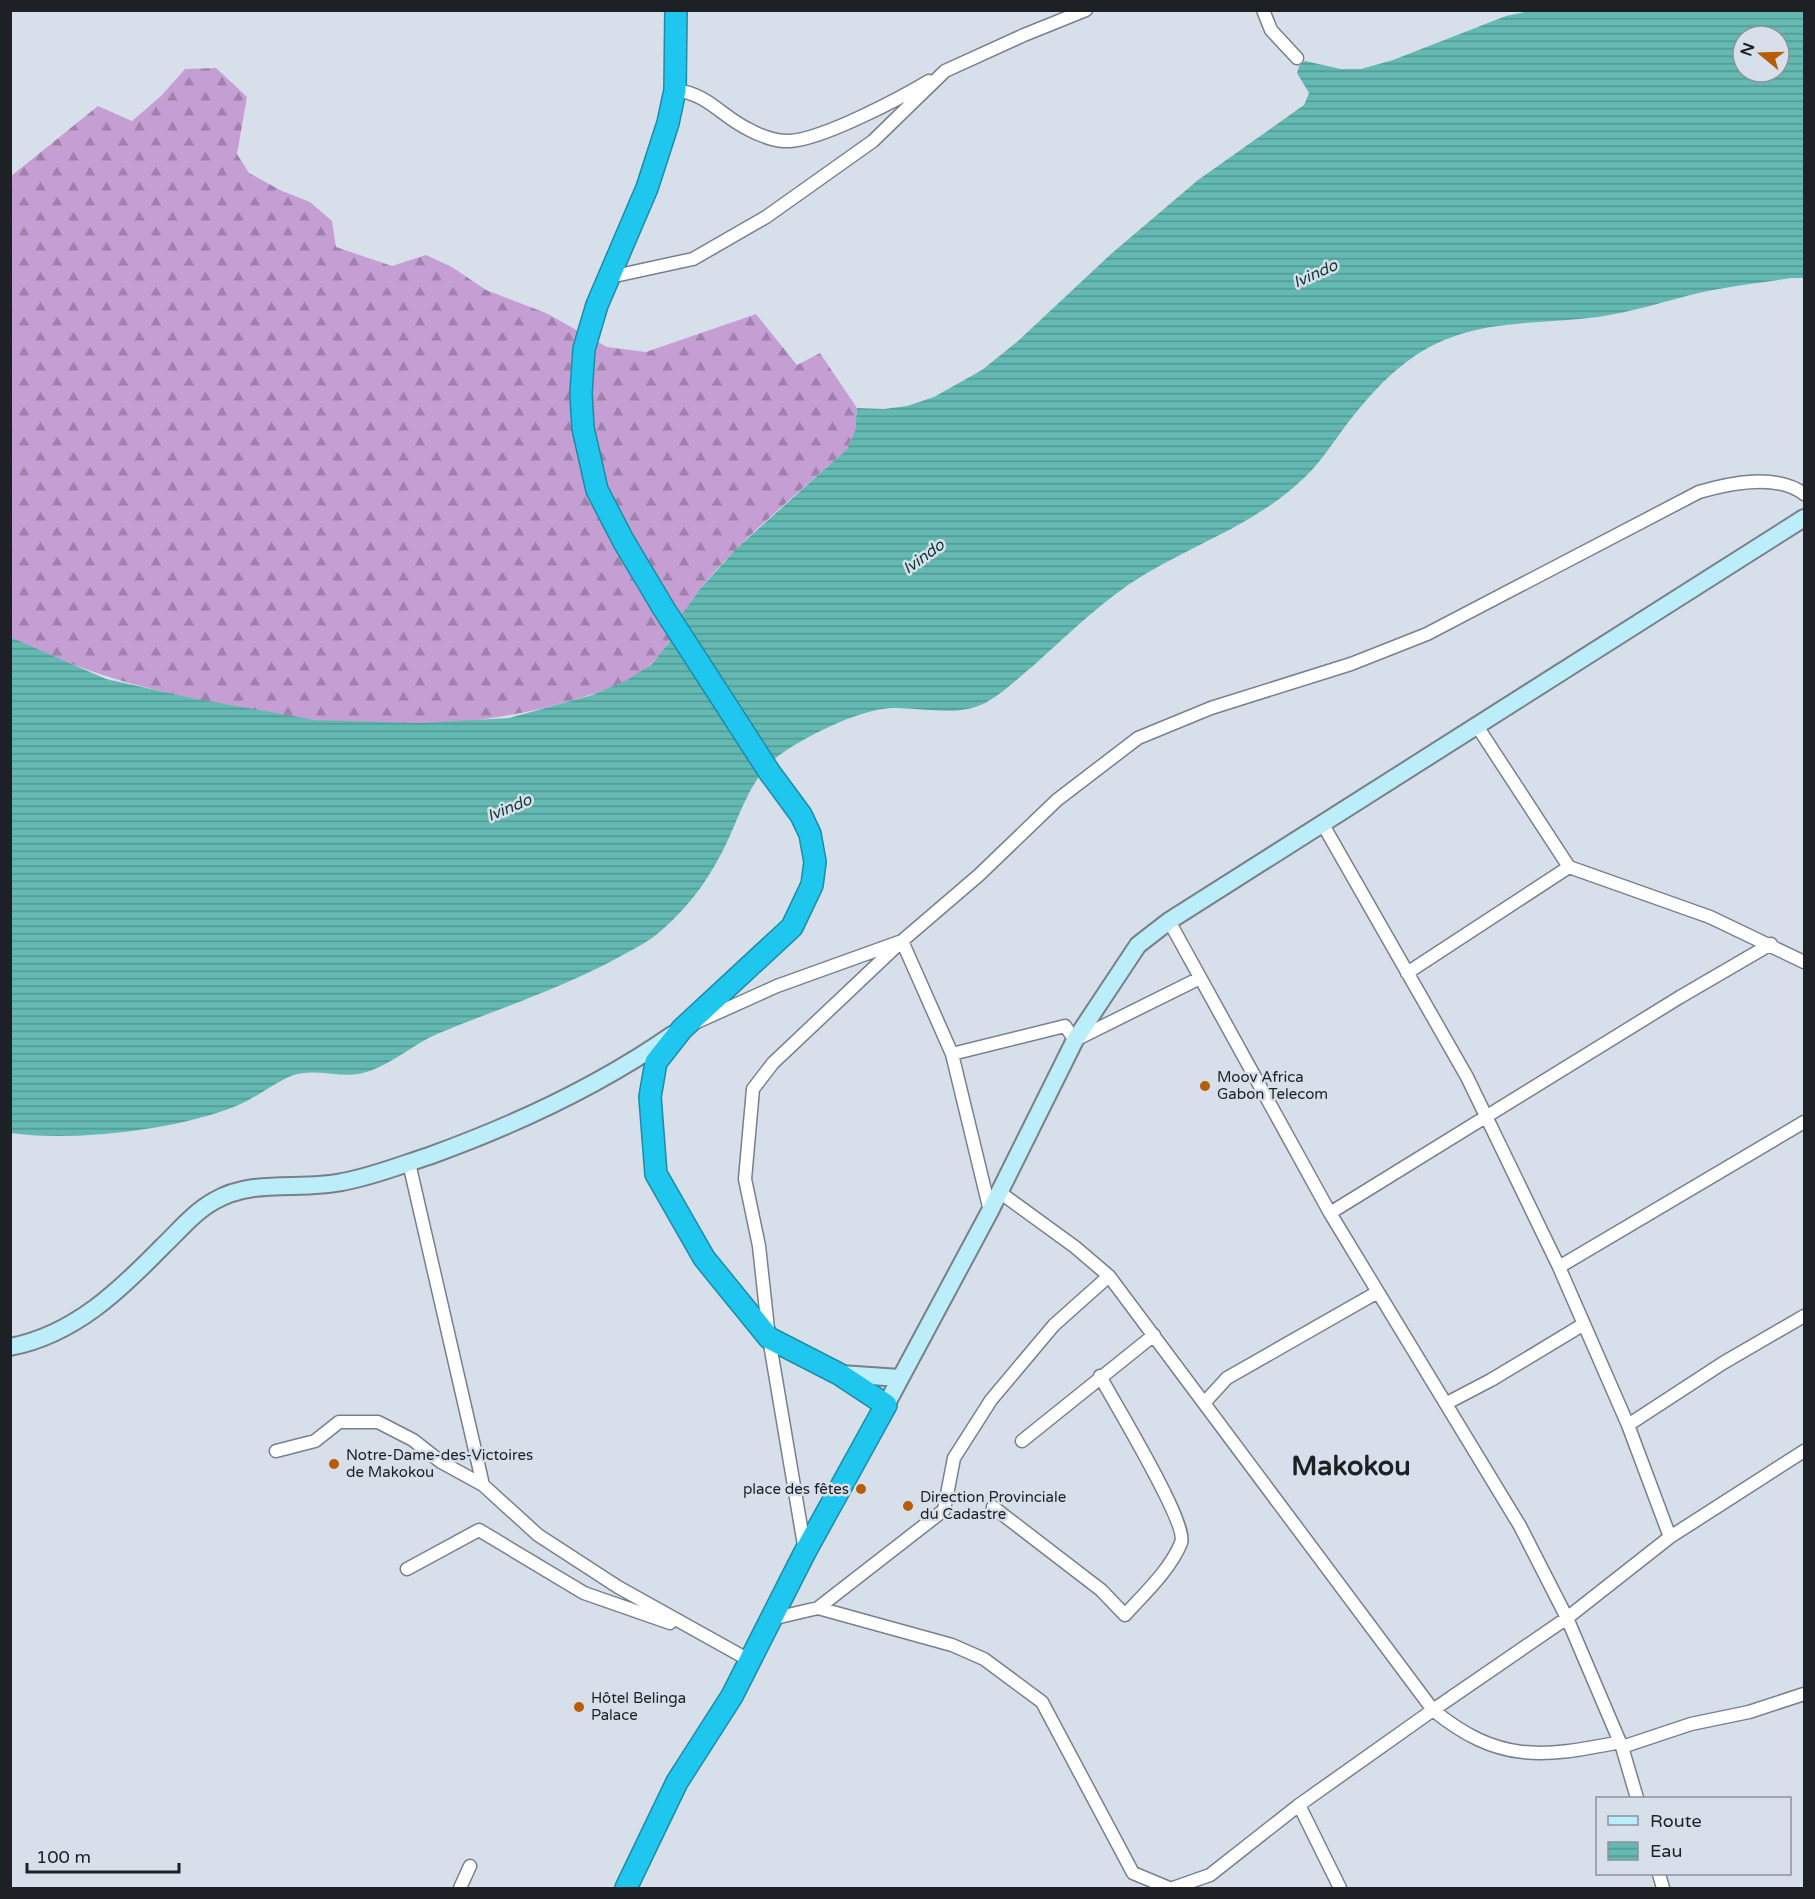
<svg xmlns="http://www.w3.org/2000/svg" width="1815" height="1899" font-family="'Varela Round',sans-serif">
<defs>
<pattern id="forest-firs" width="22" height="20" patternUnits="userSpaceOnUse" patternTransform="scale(1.5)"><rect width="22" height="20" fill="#c59fd4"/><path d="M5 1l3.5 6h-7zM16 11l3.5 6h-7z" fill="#9f81ac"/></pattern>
<pattern id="water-rules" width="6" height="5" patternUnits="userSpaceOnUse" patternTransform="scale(1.5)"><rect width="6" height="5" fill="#64bab2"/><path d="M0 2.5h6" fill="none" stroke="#529791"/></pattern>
</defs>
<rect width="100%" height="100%" fill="#d7e0ea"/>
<path fill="url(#forest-firs)" d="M216,68l31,29 -10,57 12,19 33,18 28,11 22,19 4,26 56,19 34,-11 26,12 34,23 60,23 61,34 39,5 110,-38 41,51 23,-12 37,55 -2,23 -8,18c-49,45 -104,87 -146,139 -20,23 -27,56 -50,76 -21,19 -51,28 -78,36 -82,25 -172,29 -257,20 -35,-3 -70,-12 -105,-18 -57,-11 -108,-24 -161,-47 -13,-6 -27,-10 -39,-18l-1,-460 88,-71 34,15 29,-25 24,-27z"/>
<path fill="url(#water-rules)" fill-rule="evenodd" d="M1529,11h275v267h-13c-30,5 -62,8 -92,15 -34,8 -66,19 -101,24 -60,8 -117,1 -172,32 -30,17 -55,44 -76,71 -15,19 -27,40 -45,57 -51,50 -119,69 -177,108 -34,24 -64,53 -95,81 -16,13 -32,29 -50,38 -28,13 -62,3 -92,4 -33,2 -88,29 -114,49 -30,24 -39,67 -57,99 -14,27 -34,53 -57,73 -15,14 -35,23 -53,33 -56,29 -115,48 -173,72 -25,11 -47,32 -74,39 -23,6 -49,-6 -72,3 -17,7 -35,22 -55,30 -59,24 -163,36 -225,27l-1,-496 96,42 86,19 123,22 105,3 89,-5 83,-23 35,-15 25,-16 19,-24 9,-23 20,-28 36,-40 111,-100 8,-18 2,-23 27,1 23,-3 27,-9 48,-27 36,-29 93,-87 87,-74 106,-75 5,-12 -12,-20 2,-7 6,-5 36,8h20l32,-9 113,-44zM1743,36h36v36h-36z"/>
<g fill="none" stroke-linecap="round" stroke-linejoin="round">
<g stroke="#788089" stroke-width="15">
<path id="street" d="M1263,10l8,20 26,28
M675,90c33,4 44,24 71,38 12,7 30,14 44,13 33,-2 109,-42 139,-60
M610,277l83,-18 73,-42 107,-76 72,-70 79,-36 62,-25
M1477,726l92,141 141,50 94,45
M1322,823l145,254 92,190 69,158 42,112
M1169,921l161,292 190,313 47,92 103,-81 134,-86
M1407,973l162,-106
M697,1022l80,-36 125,-45 50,113 38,157
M952,1054l113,-28 10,14 123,-61
M409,1163l74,322
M998,1191l77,56 34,29 324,434 134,-92 55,129 15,51
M1330,1213l350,-216 91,-53
M1559,1267l245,-145
M1205,1402l22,-24 149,-85
M1447,1403l44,-23 93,-56
M1628,1425l95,-62 81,-47
M1022,1441l132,-106
M276,1451l39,-10 24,-19h39l35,18 28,22 42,23 55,50 80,52 131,73
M993,1507l108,83 24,25c19,-21 45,-45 56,-72 8,-19 -68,-142 -81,-167
M805,1551l-36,-213 -10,-92 -14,-67 8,-90 20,-26 129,-122 77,-66 78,-75 81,-62 73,-30 140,-44 76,-30 272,-142c31,-9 77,-19 105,2
M407,1569l72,-39 105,63 86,30
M818,1608l126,-98 10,-52 37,-58 63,-75 55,-49
M771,1619l47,-11 134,37 32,14 58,43 91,171 36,15
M1622,1747l69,-23 58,-12 55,-18
M1299,1805l41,83
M1659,1874l4,14
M460,1888l10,-22
M1173,1888l37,-13 89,-70 134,-95c65,53 109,48 187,32"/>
</g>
<g stroke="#788089" stroke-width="20">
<path id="secondary" d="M10,1347c64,-12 110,-57 153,-101 16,-15 31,-34 51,-45 39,-23 86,-10 128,-19 29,-5 59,-17 87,-26 86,-31 168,-69 243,-121
M841,1374l59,4
M886,1405l104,-194 85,-171 63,-95 31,-24 635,-403"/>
</g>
<g stroke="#1e8ca7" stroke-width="24">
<path id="highway" d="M626,1888l51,-106 55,-86 73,-144 81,-147 -47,-31 -70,-36 -65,-80 -48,-84 -6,-77 6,-35 26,-33 110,-102 20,-42 3,-23 -5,-28 -9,-19 -31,-42 -106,-164 -40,-67 -27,-52 -14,-62 -2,-35 3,-44 13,-44 50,-117 21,-65 7,-33 1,-80"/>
</g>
<use href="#street" stroke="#fff" stroke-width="12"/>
<use href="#secondary" stroke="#bceefa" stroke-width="16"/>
<use href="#highway" stroke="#1fc6ed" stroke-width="21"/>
</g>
<g fill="#b85c05" stroke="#d7e0ea" stroke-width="2">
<circle cx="1205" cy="1086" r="6"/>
<circle cx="334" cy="1464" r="6"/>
<circle cx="861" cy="1489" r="6"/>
<circle cx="908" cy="1506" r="6"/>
<circle cx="579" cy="1707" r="6"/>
</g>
<g text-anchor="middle" stroke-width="5" stroke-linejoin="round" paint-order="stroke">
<g font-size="15" fill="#1d2024" stroke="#d7e0ea" text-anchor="start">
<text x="1217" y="1082">Moov Africa<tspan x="1217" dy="17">Gabon Telecom</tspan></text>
<text x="346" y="1460">Notre-Dame-des-Victoires<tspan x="346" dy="17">de Makokou</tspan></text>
<text x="849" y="1494" text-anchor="end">place des fêtes</text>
<text x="920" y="1502">Direction Provinciale<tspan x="920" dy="17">du Cadastre</tspan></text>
<text x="591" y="1703">Hôtel Belinga<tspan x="591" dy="17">Palace</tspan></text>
</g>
<g font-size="16" font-style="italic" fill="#0f3935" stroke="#d7e0ea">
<text transform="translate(1315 273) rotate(-24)" y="6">Ivindo</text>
<text transform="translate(923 556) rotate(-36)" y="6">Ivindo</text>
<text transform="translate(509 807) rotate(-23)" y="6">Ivindo</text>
</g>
<g font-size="27" font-weight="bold" fill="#1d2024" stroke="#d7e0ea">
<text x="1351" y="1475">Makokou</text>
</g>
</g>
<rect width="1815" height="1899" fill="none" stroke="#1d2024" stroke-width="24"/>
<rect x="1596" y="1797" width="195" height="78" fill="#d7e0ea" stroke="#8d939b" stroke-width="1.5"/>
<rect x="1608" y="1816" width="30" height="9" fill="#bceefa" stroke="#8d939b" stroke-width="1.5"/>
<text x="1650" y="1827" font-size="18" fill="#1d2024">Route</text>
<rect x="1608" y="1842" width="30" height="18" fill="url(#water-rules)" stroke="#8d939b" stroke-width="1.5"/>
<text x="1650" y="1857" font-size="18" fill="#1d2024">Eau</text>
<g transform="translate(1761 54) rotate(289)"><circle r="28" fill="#d7e0ea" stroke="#8d939b" stroke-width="1.5"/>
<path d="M0-4.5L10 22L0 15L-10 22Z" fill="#b85c05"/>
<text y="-9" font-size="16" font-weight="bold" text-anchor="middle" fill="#1d2024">N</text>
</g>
<path d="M27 1863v9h152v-9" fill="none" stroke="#1d2024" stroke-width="3"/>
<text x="36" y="1863" font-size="18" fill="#1d2024" stroke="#d7e0ea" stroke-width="4.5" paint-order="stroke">100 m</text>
</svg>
